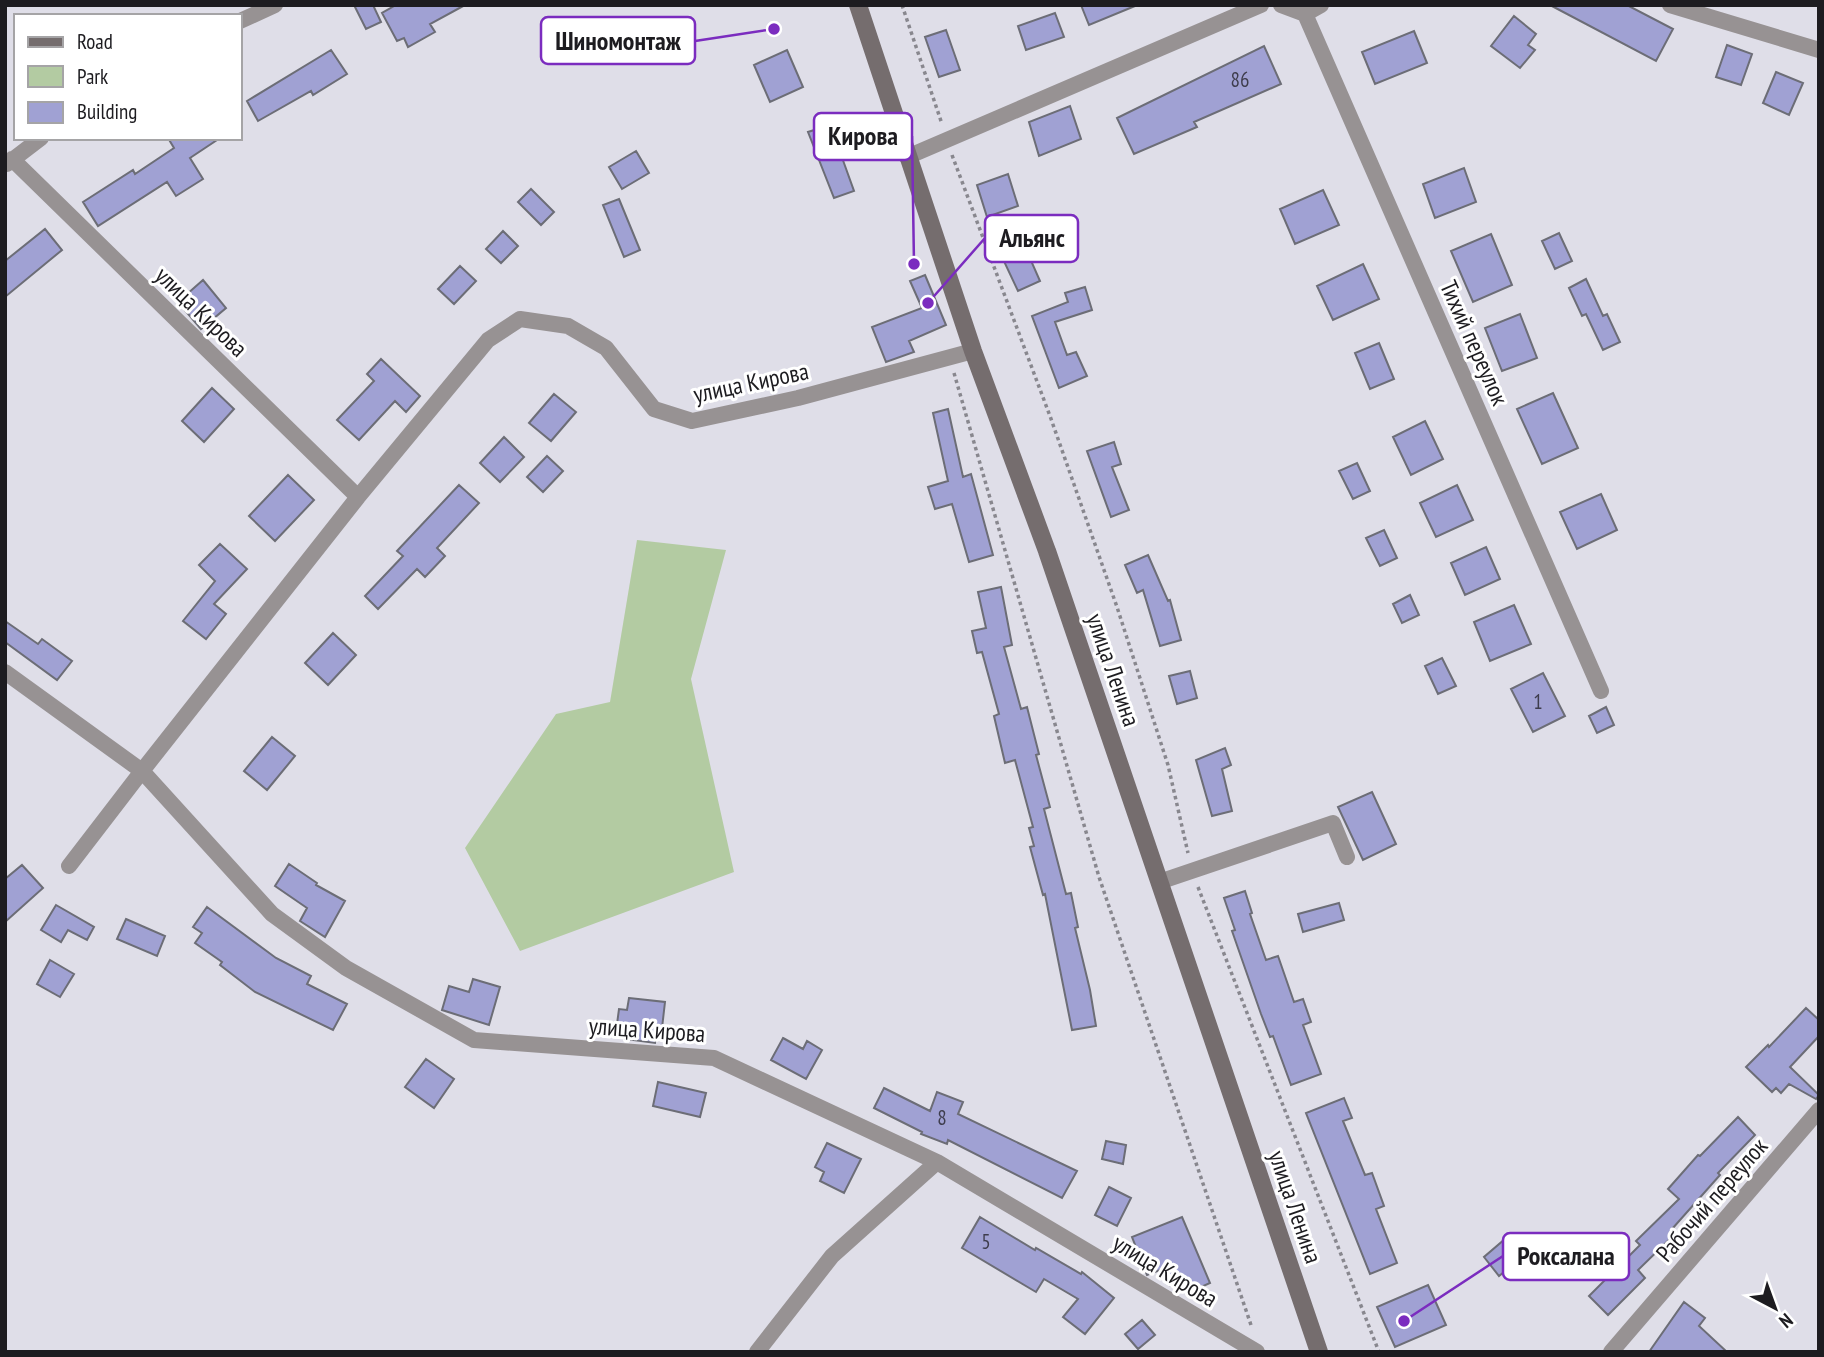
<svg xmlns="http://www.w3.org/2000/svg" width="1824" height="1357" font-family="'PT Sans Narrow',sans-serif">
<rect width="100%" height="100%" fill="#dfdee8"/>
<path fill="#b3cba2" d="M637,540l89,10 -35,129 43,193 -214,79 -55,-103 91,-134 54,-12z"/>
<path fill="#a0a1d3" stroke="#6c6d76" stroke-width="2" d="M354,5h19l8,17 -15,7z
M396,5h69l-35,19 5,8 -27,15 -4,-9 -7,3 -15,-28z
M1081,5h54v1l-46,19z
M1550,5h77l46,24 -17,32z
M1055,13l9,24 -38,13 -8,-24z
M1514,16l22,18 -8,11 7,5 -15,18 -29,-22z
M946,30l14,40 -21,7 -14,-40z
M1414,31l13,32 -52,21 -13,-32z
M1727,45l25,9 -11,31 -25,-8z
M1264,46l17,38 -87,38 3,5 -63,27 -17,-36z
M331,50l16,24 -34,21 -2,-4 -53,30 -11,-20z
M787,50l16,37 -33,15 -16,-37z
M1776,72l27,11 -14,32 -26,-12z
M1070,106l11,33 -42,17 -10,-34z
M840,122l9,27 -9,3 14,39 -20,7 -26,-66z
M168,138h52l-30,20 13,21 -27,17 -9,-14 -69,44 -15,-24 50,-32 2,4 39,-26z
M636,151l13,22 -27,16 -13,-22z
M1464,168l12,34 -41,16 -12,-34z
M1008,174l10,32 -31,11 -10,-32z
M531,189l23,23 -13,13 -23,-23z
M1323,190l16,35 -44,19 -15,-35z
M619,199l21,51 -16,7 -21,-52z
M45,229l17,21 -57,47v-36z
M503,231l15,15 -17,17 -15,-14z
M1559,233l13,28 -17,8 -13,-28z
M1491,234l21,51 -39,17 -22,-51z
M1025,247l15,34 -22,10 -16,-34z
M1363,264l16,35 -46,21 -16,-34z
M460,266l16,15 -22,23 -16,-15z
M925,275l21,50 -37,16 5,11 -28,10 -14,-35 50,-19 -12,-27z
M1586,279l17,37 4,-2 13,28 -17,8 -17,-36 -4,2 -13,-28z
M203,280l23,28 -25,21 -23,-27z
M1085,287l7,23 -37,12 12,33 9,-3 11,24 -28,12 -27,-72 36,-14 -3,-9z
M1520,314l17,44 -35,13 -17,-43z
M1379,343l15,36 -24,10 -15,-36z
M381,359l39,37 -14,16 -11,-11 -36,39 -22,-20 37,-39 -7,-7z
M212,388l22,21 -30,33 -22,-21z
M1553,393l25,55 -36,16 -25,-55z
M554,394l22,18 -25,29 -22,-18z
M948,409l15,68 8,-3 22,81 -24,7 -17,-58 -17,5 -7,-22 20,-6 -15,-68z
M1425,421l18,38 -32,16 -18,-38z
M504,437l20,20 -24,25 -20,-19z
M1114,442l7,22 -9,3 17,43 -18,7 -24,-66z
M547,456l16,15 -20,21 -16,-15z
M1357,463l13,28 -17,8 -14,-28z
M288,475l26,25 -39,41 -26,-25z
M459,485l20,18 -42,45 8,8 -20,21 -8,-8 -39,40 -13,-13 38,-40 -6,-5z
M1457,485l16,35 -37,17 -16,-34z
M1601,494l16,36 -40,19 -17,-37z
M1384,530l13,28 -17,8 -14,-28z
M220,544l27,25 -33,35 12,10 -20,25 -23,-18 32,-40 -16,-16z
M1486,547l14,32 -35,16 -14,-32z
M1148,555l20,46 2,-1 11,40 -21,6 -17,-56 -6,3 -12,-28z
M1001,587l11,58 -8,2 17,62 6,-2 12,47 -3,1 14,52 -6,2 22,85 5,-1 7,34 -3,1 15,62 6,36 -24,4 -27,-136 -2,1 -13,-48 4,-1 -5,-18 4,-1 -18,-67 -10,3 -11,-47 5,-2 -17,-62 -5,1 -5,-22 14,-3 -8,-36z
M1410,595l9,20 -17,8 -9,-19z
M1514,605l17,39 -41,17 -16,-39z
M5,621l33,23 4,-5 30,22 -15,19 -52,-38z
M333,633l23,22 -28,30 -23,-22z
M1442,658l14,28 -18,8 -13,-28z
M1190,671l7,27 -20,6 -8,-28z
M1543,673l22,43 -32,16 -22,-43z
M1606,707l8,18 -17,8 -8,-17z
M272,737l23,19 -28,34 -23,-19z
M1225,748l6,17 -9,4 10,42 -20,5 -16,-56z
M1372,792l24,52 -33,16 -25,-53z
M289,864l28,19 -1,2 29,16 -20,36 -25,-16 7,-13 -32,-22z
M22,865l21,23 -38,34v-43z
M1245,891l7,22 -2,1 16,46 12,-4 16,46 9,-3 8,23 -8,3 18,49 -30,11 -18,-49 -3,1 -9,-23 -29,-83 3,-1 -11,-32z
M1339,903l5,17 -41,12 -5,-18z
M56,905l38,22 -7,13 -19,-10 -7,12 -20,-12z
M207,907l69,51 35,18 -4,8 40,20 -14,26 -78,-38 -35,-27 2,-3 -27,-19 7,-10 -9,-6z
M126,919l39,17 -8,20 -40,-17z
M50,960l24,14 -14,23 -23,-13z
M473,979l27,8 -11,38 -47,-15 7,-24 20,6z
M629,998l36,4 -3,26 -5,-1 -2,16 -30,-4 2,-14 -10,-1 2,-15 8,1z
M1806,1008l13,12v16l-29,31 29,28 -3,4 -27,-15 -8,9 -5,-5 -4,4 -26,-25 22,-22 1,2z
M783,1038l20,11 4,-8 15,9 -16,29 -35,-19z
M426,1059l28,20 -20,29 -29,-21z
M658,1082l48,11 -6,24 -47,-11z
M884,1088l46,23 7,-19 26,10 -5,12 119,57 -15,27 -114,-58 -1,4 -26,-10 1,-2 -48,-24z
M1344,1098l8,20 -9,3 22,54 7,-2 12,33 -8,3 21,54 -27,11 -64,-161z
M1738,1117l17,18 -37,38 2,2 -48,54 4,4 -38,37 7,8 -37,37 -19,-19 51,-51 -4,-4 43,-42 -11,-10 30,-34 2,1z
M1106,1141l20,4 -3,19 -21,-5z
M827,1143l34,16 -17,34 -24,-12 4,-9 -9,-5z
M1109,1187l22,11 -14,28 -22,-11z
M980,1217l55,33 1,-2 45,26 1,-2 32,26 -29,36 -22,-17 15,-18 -34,-20 -8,13 -74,-44z
M1182,1217l28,66 -22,10 -6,-13 -12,5 -7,-16 -16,6 -15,-38z
M1505,1239l16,19 -22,18 -15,-19z
M1428,1285l18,40 -51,22 -18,-40z
M1684,1302l21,16 -6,8 28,26h-78z
M1142,1320l13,15 -17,14 -13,-15z"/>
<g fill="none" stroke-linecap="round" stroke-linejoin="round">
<path stroke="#88878e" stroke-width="3.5" stroke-dasharray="3.5 3.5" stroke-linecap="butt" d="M902,5l40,119
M952,155l98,261 67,191 51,158 20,88
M954,373l145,504 153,451
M1198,887l181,465"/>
<path stroke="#979293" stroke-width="16" d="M1281,5l24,9 16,-9
M1670,5l149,45
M1305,14l296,677
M240,21l35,-16
M907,157l354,-152
M12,159l346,338
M7,164l34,-26
M973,351l-175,47 -106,23 -38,-12 -48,-61 -38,-22 -48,-7 -32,21 -130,157 -216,274 130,143 74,54 128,72 240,18 223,104 320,190
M5,672l137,99 -73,95
M1159,882l174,-59 14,34
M757,1352l75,-96 105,-94
M1611,1352l208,-242"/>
<path stroke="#756d6e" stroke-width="18" d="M858,5l115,346 74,200 272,801"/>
</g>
<g text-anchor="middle" stroke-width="6" stroke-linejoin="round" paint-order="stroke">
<g font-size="21" fill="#3e3d4d">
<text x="1240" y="87">86</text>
<text x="1538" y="709">1</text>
<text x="942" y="1125">8</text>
<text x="986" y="1249">5</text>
</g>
<g font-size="24" fill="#1d1c20" stroke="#fff">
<text transform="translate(201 312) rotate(44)" y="8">улица Кирова</text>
<text transform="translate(1474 343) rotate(66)" y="8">Тихий переулок</text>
<text transform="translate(751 383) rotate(-12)" y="8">улица Кирова</text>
<text transform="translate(1113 670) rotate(71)" y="8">улица Ленина</text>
<text transform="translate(647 1030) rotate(4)" y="8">улица Кирова</text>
<text transform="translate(1712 1200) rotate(-49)" y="8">Рабочий переулок</text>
<text transform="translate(1295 1207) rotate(71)" y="8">улица Ленина</text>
<text transform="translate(1165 1271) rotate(31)" y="8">улица Кирова</text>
</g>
</g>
<path fill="none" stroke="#7b2cbf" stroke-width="2.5" d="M774 29L695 41M914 264L912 136M928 303L985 238M1404 1321L1503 1256"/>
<g fill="#7b2cbf" stroke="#fff" stroke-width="2.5">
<circle cx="774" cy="29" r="7"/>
<circle cx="914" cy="264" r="7"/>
<circle cx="928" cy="303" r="7"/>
<circle cx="1404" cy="1321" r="7"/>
</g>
<g fill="#fff" stroke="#7b2cbf" stroke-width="2.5">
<rect x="541" y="17" width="154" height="47" rx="7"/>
<rect x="814" y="113" width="98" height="47" rx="7"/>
<rect x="985" y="215" width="93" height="47" rx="7"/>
<rect x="1503" y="1233" width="126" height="47" rx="7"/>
</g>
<g font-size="26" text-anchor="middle" font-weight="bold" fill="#1d1c20">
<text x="618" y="50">Шиномонтаж</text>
<text x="863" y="145">Кирова</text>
<text x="1032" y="247">Альянс</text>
<text x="1566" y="1265">Роксалана</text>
</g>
<rect width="1824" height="1357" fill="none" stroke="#1d1c20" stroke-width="14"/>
<rect x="14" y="14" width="228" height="126" fill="#ffffff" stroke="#a5a4a6" stroke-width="2"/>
<rect x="28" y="37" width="35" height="10" fill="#756d6e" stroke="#a5a4a6" stroke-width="2"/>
<text x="77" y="49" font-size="21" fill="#1d1c20">Road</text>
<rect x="28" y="66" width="35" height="21" fill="#b3cba2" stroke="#a5a4a6" stroke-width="2"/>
<text x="77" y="84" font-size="21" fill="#1d1c20">Park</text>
<rect x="28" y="102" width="35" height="21" fill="#a0a1d3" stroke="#a5a4a6" stroke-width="2"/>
<text x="77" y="119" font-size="21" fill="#1d1c20">Building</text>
<g transform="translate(1775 1308) rotate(139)" stroke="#ffffff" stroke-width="5" paint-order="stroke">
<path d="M0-5L12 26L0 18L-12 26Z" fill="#1d1c20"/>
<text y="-10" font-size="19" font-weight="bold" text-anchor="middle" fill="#1d1c20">N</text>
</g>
</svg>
